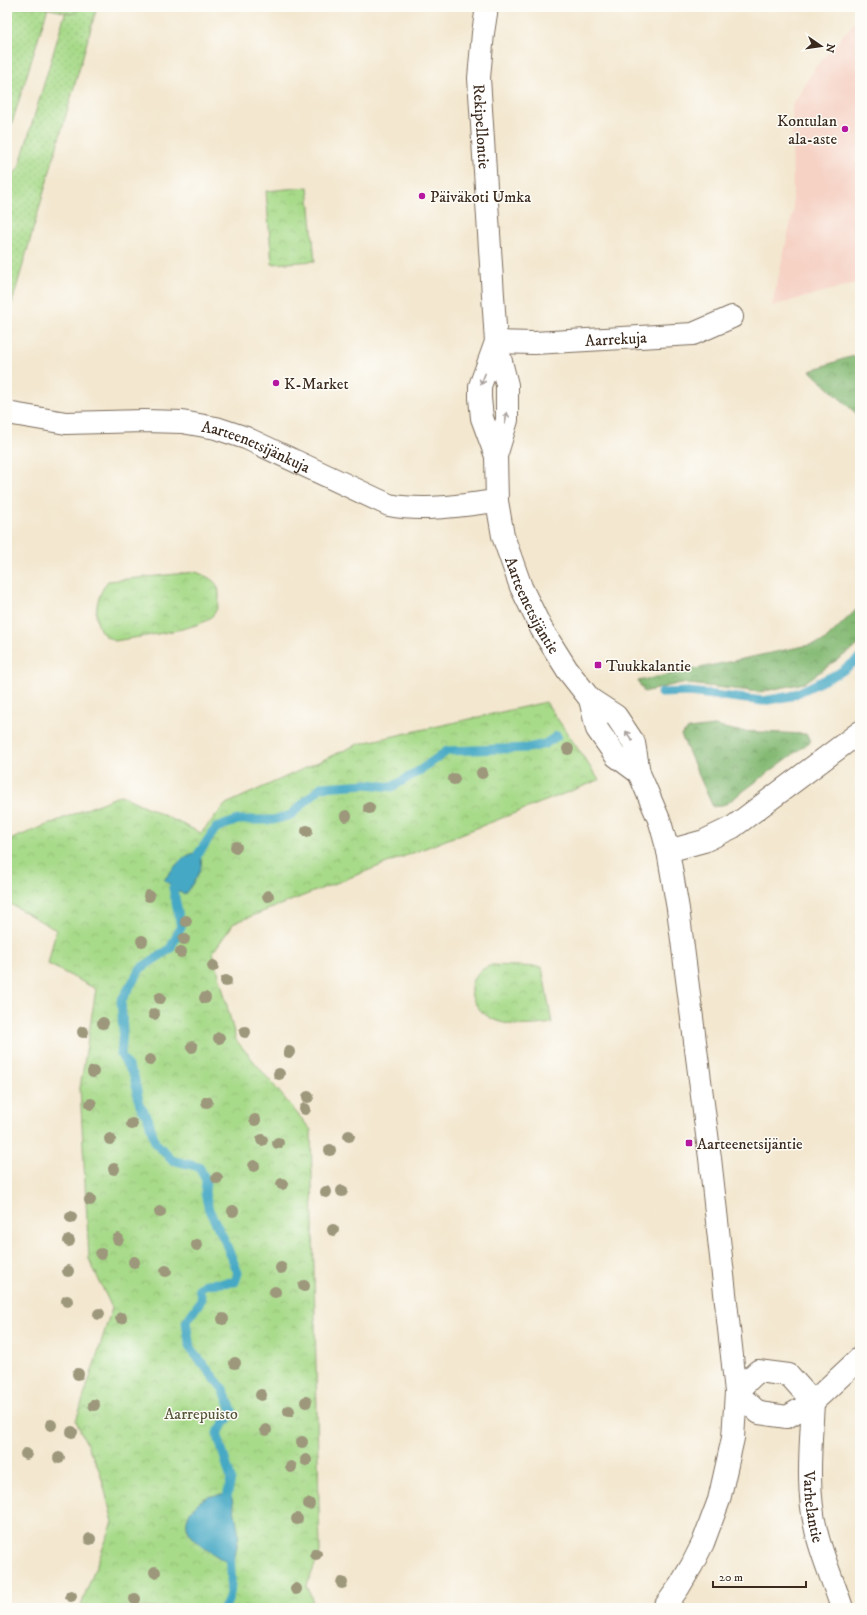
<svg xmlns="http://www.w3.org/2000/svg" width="867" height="1615" font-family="'IM FELL DW Pica',serif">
<defs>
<pattern id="grass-dots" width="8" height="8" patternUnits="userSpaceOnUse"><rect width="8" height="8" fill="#a7da89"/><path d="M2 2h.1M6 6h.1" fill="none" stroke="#91bb76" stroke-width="1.8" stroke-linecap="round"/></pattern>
<pattern id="forest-crowns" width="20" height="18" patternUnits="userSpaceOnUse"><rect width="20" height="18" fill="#85ba75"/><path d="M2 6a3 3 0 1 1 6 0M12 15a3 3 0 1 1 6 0" fill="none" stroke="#6e975f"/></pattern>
<pattern id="park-crowns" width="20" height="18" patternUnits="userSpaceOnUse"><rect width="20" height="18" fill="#a7da89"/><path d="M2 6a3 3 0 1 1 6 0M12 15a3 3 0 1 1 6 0" fill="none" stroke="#91bb76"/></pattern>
</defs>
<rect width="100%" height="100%" fill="#fdfcf7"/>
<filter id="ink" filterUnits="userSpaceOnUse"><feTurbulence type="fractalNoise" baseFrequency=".025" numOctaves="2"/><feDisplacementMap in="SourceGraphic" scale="8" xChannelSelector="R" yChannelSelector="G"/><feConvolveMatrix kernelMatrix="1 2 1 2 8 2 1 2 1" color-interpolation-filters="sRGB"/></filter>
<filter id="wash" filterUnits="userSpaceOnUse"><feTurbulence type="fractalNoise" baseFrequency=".012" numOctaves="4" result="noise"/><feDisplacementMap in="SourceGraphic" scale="16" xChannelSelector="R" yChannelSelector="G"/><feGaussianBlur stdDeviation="0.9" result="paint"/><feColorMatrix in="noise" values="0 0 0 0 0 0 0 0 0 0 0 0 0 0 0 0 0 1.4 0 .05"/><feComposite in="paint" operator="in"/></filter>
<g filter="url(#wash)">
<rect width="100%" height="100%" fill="#f3e7cf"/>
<path fill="#f6d2c5" d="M860,16v266l-88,24 21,-94 -1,-106 23,-38z"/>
<path fill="url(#grass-dots)" stroke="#718254" d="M7,7h41l-36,116 -5,9z
M67,7h30l-85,296 -5,4v-123l12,-17z"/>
<path fill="url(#forest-crowns)" stroke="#60724a" d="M860,355v62l-50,-46 36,-13z
M860,606v38l-56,39 -44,9 -79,-9 -37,9 -6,-11 185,-39z
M714,726l24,5 68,3 5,7 -85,63 -13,3 -32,-72 8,-6z"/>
<path fill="url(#park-crowns)" stroke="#718254" d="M41,7h41l-9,7z
M308,187l7,74 -43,3 -6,-73z
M196,572c12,5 24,9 23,24 0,8 -2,16 -9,22 -13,12 -74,19 -95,23 -3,-2 -9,-4 -11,-6 -14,-15 -7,-40 4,-54z
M546,702l53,78 -365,143 -21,29 23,88 75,90 9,422 -13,33 8,23h-235l33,-86 -13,-50 -24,-51 36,-113 -23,-49 -9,-171 16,-99 -48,-25 8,-34 -49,-28v-61l114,-46 80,38 25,-29 132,-60z
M492,965l50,2 10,56c-19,3 -37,4 -55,-2 -29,-11 -38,-45 -5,-56z"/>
<path fill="#44a8c4" stroke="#406971" d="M194,853c19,5 -3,34 -10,42l-20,-15c9,-11 16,-23 30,-27z
M227,1495l5,3 7,36 -5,29 -3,2c-11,-7 -38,-22 -43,-35 -6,-14 10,-31 23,-34 5,-1 11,-1 16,-1z"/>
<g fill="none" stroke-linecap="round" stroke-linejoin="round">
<path stroke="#44a8c4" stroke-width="9" d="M661,693l28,-1 74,9 28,-5 48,-23 21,-15
M192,863l24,-35 22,-8h35l18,-5 30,-28 46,-3 25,3 27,-16 28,-20 81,-3 17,-4 12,-8
M179,877l-6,11 8,39 -11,22 -29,19 -20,33 2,29 -2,25 13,21 6,30 8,12 7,24 17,18 27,7 7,13 -1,13 4,17 15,29 14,34 -3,9 -30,2 -6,5 3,10 -16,23 4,26 33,41 10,23 -16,21 14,46 -6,27
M224,1608c10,-12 7,-40 6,-55"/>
</g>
</g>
<g filter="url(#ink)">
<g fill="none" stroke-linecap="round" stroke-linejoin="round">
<g stroke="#7b6c5c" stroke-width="24">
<g id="street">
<path id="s1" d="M496,342l38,1 159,-9 39,-17"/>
<path id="s2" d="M7,413l59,10 78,-2 38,1 34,6 30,10 143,67c36,7 72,0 108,-4"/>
<path d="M668,851l36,-10 29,-14 127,-95"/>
<path d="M813,1402l-24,-27 -31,-4 -22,21 23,21 28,4 26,-15 47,-44"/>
<path id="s3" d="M813,1402c-2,42 -7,86 3,128 5,24 18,53 26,78"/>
</g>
</g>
<g stroke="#7b6c5c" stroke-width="24">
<g id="secondary">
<path id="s4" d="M487,7l-4,26 -4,45 17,264 11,43v35l-11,36"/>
<path id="s5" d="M496,342l-16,44v12l2,20 14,38 1,45 6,35 18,51 20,41 27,43 22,28 26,17 18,27 5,30 21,49 8,29 10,58 32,249 26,234 -3,46 -14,62 -16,43 -11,22 -13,22 -15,21"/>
<path d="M590,699l7,30 19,27 23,17"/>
</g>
</g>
<use href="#street" stroke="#fff" stroke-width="22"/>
<use href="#secondary" stroke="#fff" stroke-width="22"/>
</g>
<g fill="#9d977c">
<circle cx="568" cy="749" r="6"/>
<circle cx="482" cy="773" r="6"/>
<circle cx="454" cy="779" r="6"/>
<circle cx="369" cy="808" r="6"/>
<circle cx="346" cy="816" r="6"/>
<circle cx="307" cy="831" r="6"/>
<circle cx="236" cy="847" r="6"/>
<circle cx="149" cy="896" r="6"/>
<circle cx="268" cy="896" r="6"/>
<circle cx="186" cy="921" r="6"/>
<circle cx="184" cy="939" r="6"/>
<circle cx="142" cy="941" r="6"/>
<circle cx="181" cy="952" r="6"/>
<circle cx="213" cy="966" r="6"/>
<circle cx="226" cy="981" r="6"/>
<circle cx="160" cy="998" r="6"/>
<circle cx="205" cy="998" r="6"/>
<circle cx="154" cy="1014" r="6"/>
<circle cx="103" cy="1023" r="6"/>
<circle cx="83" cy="1032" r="6"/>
<circle cx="245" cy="1032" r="6"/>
<circle cx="219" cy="1038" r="6"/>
<circle cx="192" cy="1047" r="6"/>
<circle cx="289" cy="1052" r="6"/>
<circle cx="150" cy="1060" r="6"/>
<circle cx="93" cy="1072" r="6"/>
<circle cx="279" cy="1074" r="6"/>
<circle cx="308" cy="1097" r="6"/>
<circle cx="207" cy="1102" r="6"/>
<circle cx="91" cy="1104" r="6"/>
<circle cx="305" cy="1109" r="6"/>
<circle cx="255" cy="1120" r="6"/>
<circle cx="132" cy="1124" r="6"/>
<circle cx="349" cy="1136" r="6"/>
<circle cx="110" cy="1139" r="6"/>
<circle cx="262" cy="1140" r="6"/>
<circle cx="278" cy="1143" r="6"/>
<circle cx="330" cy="1150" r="6"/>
<circle cx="254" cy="1166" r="6"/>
<circle cx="114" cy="1169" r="6"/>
<circle cx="217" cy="1178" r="6"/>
<circle cx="282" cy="1184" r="6"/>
<circle cx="342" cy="1191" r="6"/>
<circle cx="326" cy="1192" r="6"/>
<circle cx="90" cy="1200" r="6"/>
<circle cx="233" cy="1211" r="6"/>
<circle cx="160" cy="1212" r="6"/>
<circle cx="71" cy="1217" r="6"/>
<circle cx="333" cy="1230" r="6"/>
<circle cx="118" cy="1239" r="6"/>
<circle cx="69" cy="1241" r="6"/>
<circle cx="197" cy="1245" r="6"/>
<circle cx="101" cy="1254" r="6"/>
<circle cx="134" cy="1262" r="6"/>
<circle cx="281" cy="1268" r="6"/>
<circle cx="68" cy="1271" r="6"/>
<circle cx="166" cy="1271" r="6"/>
<circle cx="304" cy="1286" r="6"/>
<circle cx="275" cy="1292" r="6"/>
<circle cx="67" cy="1301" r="6"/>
<circle cx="99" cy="1314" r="6"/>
<circle cx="121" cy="1318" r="6"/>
<circle cx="223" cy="1319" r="6"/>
<circle cx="235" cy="1363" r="6"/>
<circle cx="78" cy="1374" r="6"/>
<circle cx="261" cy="1395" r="6"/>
<circle cx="306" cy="1402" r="6"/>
<circle cx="94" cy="1405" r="6"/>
<circle cx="289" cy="1411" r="6"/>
<circle cx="51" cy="1425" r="6"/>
<circle cx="266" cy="1430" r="6"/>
<circle cx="72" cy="1432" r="6"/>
<circle cx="302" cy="1442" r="6"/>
<circle cx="26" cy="1454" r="6"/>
<circle cx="59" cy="1458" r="6"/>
<circle cx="306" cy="1460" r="6"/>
<circle cx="291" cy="1467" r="6"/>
<circle cx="309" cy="1504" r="6"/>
<circle cx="297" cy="1519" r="6"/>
<circle cx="90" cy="1539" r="6"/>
<circle cx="316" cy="1554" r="6"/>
<circle cx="155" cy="1572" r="6"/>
<circle cx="342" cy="1583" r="6"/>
<circle cx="296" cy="1589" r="6"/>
<circle cx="71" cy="1596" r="6"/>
<circle cx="135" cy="1599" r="6"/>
</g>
<defs><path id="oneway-shaft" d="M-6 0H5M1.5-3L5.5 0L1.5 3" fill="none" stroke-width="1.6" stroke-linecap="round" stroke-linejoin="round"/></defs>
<g stroke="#a79f9a">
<use href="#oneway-shaft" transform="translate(483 379) rotate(111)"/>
<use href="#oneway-shaft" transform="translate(506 418) rotate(-82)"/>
<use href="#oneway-shaft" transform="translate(629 736) rotate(-123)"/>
</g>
</g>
<g fill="#b5179e" stroke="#fdfcf7" stroke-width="1.5">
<circle cx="845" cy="129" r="4"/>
<circle cx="422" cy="196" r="4"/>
<circle cx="276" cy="383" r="4"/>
<rect x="594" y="661" width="8" height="8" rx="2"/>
<rect x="685" y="1139" width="8" height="8" rx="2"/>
</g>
<g text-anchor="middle" stroke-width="3" stroke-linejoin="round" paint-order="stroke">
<g font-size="16" fill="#3b2a1e" stroke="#fdfcf7" text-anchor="start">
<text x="837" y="126" text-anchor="end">Kontulan<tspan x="837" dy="18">ala-aste</tspan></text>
<text x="430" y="202">Päiväkoti Umka</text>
<text x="284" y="389">K-Market</text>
<text x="606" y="671">Tuukkalantie</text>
<text x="697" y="1149">Aarteenetsijäntie</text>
</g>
<g font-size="16" fill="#3b2a1e" stroke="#fdfcf7">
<text dy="6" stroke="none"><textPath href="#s4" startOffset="120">Rekipellontie</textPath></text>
<text dy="6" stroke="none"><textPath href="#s1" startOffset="120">Aarrekuja</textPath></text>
<text dy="6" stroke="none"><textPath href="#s2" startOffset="254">Aarteenetsijänkuja</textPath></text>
<text dy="6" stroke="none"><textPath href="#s5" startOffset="275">Aarteenetsijäntie</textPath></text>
<text dy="6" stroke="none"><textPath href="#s3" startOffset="105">Varhelantie</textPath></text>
</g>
<g font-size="16" fill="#565639" stroke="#fdfcf7">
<text x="201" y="1419">Aarrepuisto</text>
</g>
</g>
<rect width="867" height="1615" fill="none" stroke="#fdfcf7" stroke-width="24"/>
<g transform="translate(821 46) rotate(103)" stroke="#fdfcf7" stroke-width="3" paint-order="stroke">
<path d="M0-3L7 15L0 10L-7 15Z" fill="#3b2a1e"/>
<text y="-6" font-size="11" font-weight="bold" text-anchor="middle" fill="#3b2a1e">N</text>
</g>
<path d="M713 1581v6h93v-6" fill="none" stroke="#3b2a1e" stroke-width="2"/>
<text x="719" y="1581" font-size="12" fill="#3b2a1e" stroke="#fdfcf7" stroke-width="3" paint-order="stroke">20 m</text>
</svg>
